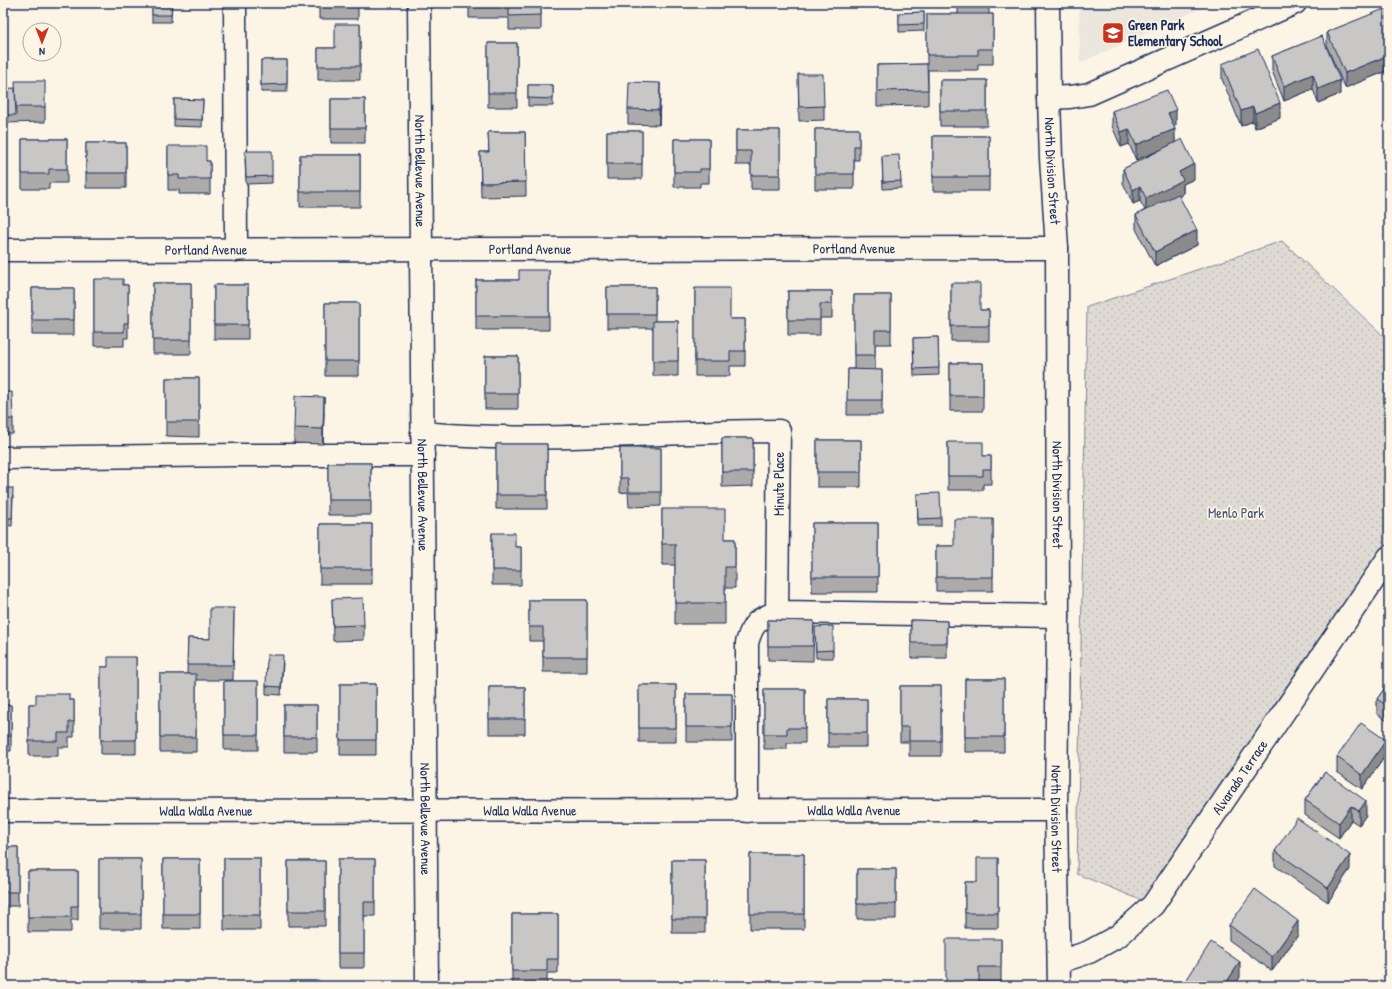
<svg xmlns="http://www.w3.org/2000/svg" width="1392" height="989" font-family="'Patrick Hand',sans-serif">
<defs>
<pattern id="park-dots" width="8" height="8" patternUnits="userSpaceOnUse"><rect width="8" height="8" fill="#dfdbd4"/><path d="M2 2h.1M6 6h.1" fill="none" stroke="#bfbcb8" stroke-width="1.8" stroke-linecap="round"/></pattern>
</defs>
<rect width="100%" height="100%" fill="#fcf5e5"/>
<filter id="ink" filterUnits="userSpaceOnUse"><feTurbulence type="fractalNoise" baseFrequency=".025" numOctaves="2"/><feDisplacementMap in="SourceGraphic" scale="8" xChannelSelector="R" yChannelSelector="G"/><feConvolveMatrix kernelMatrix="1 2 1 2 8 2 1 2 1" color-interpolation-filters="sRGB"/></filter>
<g filter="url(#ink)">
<path fill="#ece7dc" d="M1079,3h134l-133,60z"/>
<path fill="url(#park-dots)" stroke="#7d8599" d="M1282,241l107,100v219l-236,345 -76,-31 10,-567z"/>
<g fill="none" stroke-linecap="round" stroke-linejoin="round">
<g stroke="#1b2f5e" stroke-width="25">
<g id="minor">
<path d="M235,3l1,247"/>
<path id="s1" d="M419,3l8,983"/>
<path id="s2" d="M1048,3l1,95 2,60 6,90 1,368 -2,194 3,176"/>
<path d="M1049,98l21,-1 19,-3 206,-91"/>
<path id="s3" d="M3,250l1054,-2"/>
<path d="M422,433c119,11 238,-2 357,-2l-2,181 281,4"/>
<path d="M3,458l234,-3h186"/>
<path id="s4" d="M3,811l1053,-1"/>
<path d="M747,811v-168c6,-21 10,-23 30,-31"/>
<path id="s5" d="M1059,962l30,-10 29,-16 35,-31 236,-348"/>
</g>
</g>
<use href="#minor" stroke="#fcf5e5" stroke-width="22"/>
</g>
<path fill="#acabaa" stroke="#1b2f5e" d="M152,3h20l-1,19h-19z
M319,3h39v16h-39z
M469,3h72v27h-32v-12h-40z
M958,3h31v11h4v50h-15v6h-50v35l-51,1v-41l50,-1v-50h31z
M1389,8v62l-44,18 -18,-41v-15z
M924,12v19l-25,1v-19z
M360,24v56h-42v-32h17z
M1322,36l18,58 -22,9 -5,-14 -29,12 -12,-30v-15z
M488,43h29v64h-29z
M261,60h26v32h-26z
M1222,64l58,54 -25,10 -2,-7 -12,5 -19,-47z
M798,74l26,32v14l-25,1z
M940,80h47v46h-47z
M528,85h25v21h-25z
M3,89l42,18v15l-42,1z
M660,98l-1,27 -31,-1v-15z
M174,99l29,1 -1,27 -28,-1z
M331,99h34v44h-34z
M1112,111l64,14 -2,1 1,17 19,36 -11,5v10l-4,2 18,49 -42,21 -19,-37v-14l9,-5 -5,-9 -7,3 -10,-21v-14l40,-20 -27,11 -7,-16 -8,3 -9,-21z
M815,129h44v31h-5v29h-39z
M736,130h44v59h-29v-24h-15z
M607,131h35v48h-35z
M488,132h37l1,64 -45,1 -1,-45h9z
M933,136h56v55h-56z
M22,139h45v44h-18v6h-27z
M674,139h35v44h-9v4h-26z
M86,143h40v45h-40z
M168,146l38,15h4v33h-31v-4h-11z
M300,155h60v52h-60z
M882,156l19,25v7l-18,1z
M245,159l27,17v7l-26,1z
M549,270v60h-73v-50h43z
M94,279l29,6h5v53h-4v8h-30z
M153,283h38v71h-38z
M951,283l29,27h9v31h-38z
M214,285h34v54h-34z
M607,287h48v34h23v55h-25v-48h-46z
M32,288h42v47h-42z
M695,288l35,31h15v47h-15v10h-35z
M788,291h44v27h-12v17h-32z
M854,295h37v49h-16v26h7v45h-35l1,-46h6z
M325,303h34v73h-34z
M938,337l1,38 -25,1 -1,-38z
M485,356h33v53h-33z
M950,363h33v48h-33z
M166,378h33v59l-33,-1z
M3,392l10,27v15h-10z
M324,412l-1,32 -29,-1v-15z
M722,438h31v48l-31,1z
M817,440h44v47h-44z
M948,442l35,14h8v28h-8v6h-35z
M496,444h51v65h-51z
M620,448h41v58l-32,1 -1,-15 -8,1z
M328,463h43v52h-43z
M3,488l10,8 -1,30 -7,-1 -1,33h-1z
M917,494l24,24v8h-23z
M662,509l63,30h10v49h-10v36h-50v-59h-13z
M993,519v72h-57v-45h18z
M812,523h66v69h-66z
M320,524h52v60h-52z
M492,533l23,14h6v38h-29z
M332,599l32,26v15l-31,1z
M529,600h58v72h-44v-31h-14z
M234,608l-1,72h-37v72h-36v-78h27l1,-36 22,1z
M768,620l46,1 -1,40 -45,-1z
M911,620l36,1v37h-36z
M815,634l18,16v8h-17z
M136,657v97h-35v-87h7z
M283,663l-2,32 -15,-1v-8z
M965,679h39v73h-39z
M224,681h34v69h-34z
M1389,682v40l-12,-8v-15z
M340,684h36v71h-36z
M639,685h37v57h-37z
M900,686h41v70h-32v-14h-9z
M489,687h36v47h-36z
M764,689h41v54h-18v6h-23z
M686,694h46v48h-46z
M828,699h39v48h-39z
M69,700h5v37h-5v10h-11v9h-29v-52h7z
M3,705h8v46h-8z
M284,705h33v47h-33z
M1386,755l-24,34 -25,-17v-15z
M1325,772l41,43 -7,10 -8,-5 -12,18 -34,-23v-15z
M3,847h15v59h-15z
M1275,851l75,18 -22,33 -53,-36z
M750,854h54v75h-54z
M224,858h36v72h-36z
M998,858v70h-33v-46h12z
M99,859h42v70h-42z
M163,859h37v70h-37z
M338,859h37v57h-11v52h-26z
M672,860h33v73h-33z
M288,861h37v65h-37z
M857,869h39v50h-39z
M28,871h50v49h-7v12h-43z
M512,914h46v59h-11v13h-35z
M1229,925l69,10 -26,36 -43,-31z
M1001,939v43h-22l-33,4z
M1240,977l-6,9h-49v-4z"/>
<path fill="#8c8b8b" stroke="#1b2f5e" d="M1389,55v15l-44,18v-15z
M1313,74v15l-29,12v-15z
M1340,80v14l-22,9v-14z
M660,83v15l-1,27v-15z
M1280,103v15l-25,10v-15z
M1253,107v14l-12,5v-15z
M1176,110v15l-8,2v-14z
M1129,129v15l-8,3v-15z
M1175,129v15l-39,16v-15z
M1194,164v15l-11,5v10l-37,19v-15l33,-26z
M1140,186v15l-7,3v-14z
M1197,230v15l-42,21v-14z
M324,397v15l-1,32v-15z
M1386,740v15l-24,34v-14z
M1366,801v14l-7,10v-14z
M1351,806v14l-12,18v-15z
M1350,855v14l-22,33v-14z
M1298,921v14l-26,36v-14z
M1240,962v15l-6,9h-10z"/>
<path fill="#c8c7c6" stroke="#1b2f5e" d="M152,3h20l-1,12h-19z
M319,3h39v2h-39z
M469,3h72v12l-32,1v-13z
M1389,7v48l-44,18 -18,-41z
M924,12v12l-25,1v-12z
M927,14h66v35h-15v6h-51z
M335,24h25v42h-42v-18h17z
M1322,36l18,44 -22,9 -5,-15 -29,12 -12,-30z
M488,43h29v50h-29z
M1258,49l22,54 -25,10 -2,-6 -12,4 -19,-47z
M261,60h26v24l-26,1z
M927,64l1,26 -51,1v-26z
M798,74h25l1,32 -25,1z
M940,80h47v31h-47z
M15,81h30v26h-29z
M629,82l31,1 -1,27 -31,-1z
M528,85h25v14l-25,-1z
M15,88l1,27h-13v-26z
M1167,90l9,20 -8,3 7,16 -39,16 -7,-16 -8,3 -9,-21z
M174,99l29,1 -1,20 -28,-1z
M331,99h34v29h-34z
M815,129h44v17h-5v28h-39z
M736,130h44v45h-29v-24h-15z
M607,131h35v33h-35z
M488,132h37l1,50 -45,1 -1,-31h9z
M933,136h56v41h-56z
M22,139h45v30h-18v5h-27z
M674,139h35v30h-9v3h-26z
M1182,139l12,25 -15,8 4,8 -37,18 -6,-12 -7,4 -10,-21z
M86,143h40v30h-40z
M168,146h38v15h4v18h-31v-4h-11z
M245,151h27v25l-26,1z
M300,155h60v37h-60z
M899,155l2,26 -18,1 -1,-26z
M1178,194l19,36 -42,22 -19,-37z
M519,270h30v46h-73v-36h43z
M94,279h29v6h5v38h-4v9h-30z
M153,283h38v57h-38z
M951,283h29v27h9v16h-38z
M214,285h34v40h-34z
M607,287h48v27h-48z
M32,288h42v32h-42z
M695,288h35v31h15v32h-15v10h-35z
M788,291h44v13h-12v16h-32z
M854,295h37v35h-16v25h-21z
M325,303h34v58h-34z
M653,321h25v40h-25z
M938,337l1,31 -25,1 -1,-31z
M485,356h33v38h-33z
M950,363h33v33h-33z
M848,369l34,1v30h-35z
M166,378h33v44h-33z
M3,392h9l1,27h-10z
M295,396l29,1 -1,32 -29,-1z
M722,438h31v34h-31z
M817,440h44v32h-44z
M948,442h35v14h8v13h-8v7h-35z
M496,444h51v51h-51z
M620,448h41v44h-32l-1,-14h-8z
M328,463h43v37h-43z
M3,488h10l-1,30h-7v-3h-2z
M940,493l1,25 -23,1 -1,-25z
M662,509h63v30h10v28h-10v36h-50v-59h-13z
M3,515h2l-1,28h-1z
M954,519h39v58h-57v-31h18z
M812,523h66v54h-66z
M320,524h52v45h-52z
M492,533h23v14h6v23h-29z
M363,598l1,27 -31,1 -1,-27z
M529,600h58v57h-44v-30h-14z
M210,608h24l-1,57h-46l1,-27 22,1z
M768,620l46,1 -1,25h-45z
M911,620l36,1v22h-36z
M833,626v24l-17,1 -1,-24z
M267,655h16l-2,32 -15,-1z
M108,657h28v83h-35v-73h7z
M160,674h36v63h-36z
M965,679h39v58h-39z
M224,681h34v54h-34z
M1389,682v25l-12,-8z
M340,684h36v56h-36z
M639,685h37v43h-37z
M900,686h41v55h-32v-14h-9z
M489,687h36v32h-36z
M764,689h41v39h-18v6h-23z
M36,694h33v6h5v22h-5v11h-11v8h-29v-37h7z
M686,694h46v33h-46z
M828,699h39v34h-39z
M3,705h8v31h-8z
M284,705h33v32h-33z
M1361,723l25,17 -24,35 -25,-18z
M1325,772l41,29 -7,10 -8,-5 -12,17 -34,-23z
M1297,818l53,37 -22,33 -53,-37z
M3,847h15v45h-15z
M750,854h54v60h-54z
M224,858h36v57h-36z
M977,858h21v55h-33v-31h12z
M99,859h42v55h-42z
M163,859h37v55h-37z
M338,859h37v43h-11v51h-26z
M672,860h33v59h-33z
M288,861h37v50h-37z
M857,869h39v35h-39z
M28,871h50v35h-7v11h-43z
M1255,889l43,32 -26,36 -43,-32z
M512,914h46v45h-11v12h-35z
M946,939h55v28h-22v19h-33z
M1211,942l29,20 -16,24h-33l-6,-4z
M335,984v2h-31v-1z"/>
</g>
<defs>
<g id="school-square" transform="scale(1.15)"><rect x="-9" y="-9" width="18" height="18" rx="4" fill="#c8321e" stroke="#fcf5e5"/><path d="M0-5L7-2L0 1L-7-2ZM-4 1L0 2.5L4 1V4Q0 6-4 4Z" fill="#fff"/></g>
</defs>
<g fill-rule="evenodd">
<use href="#school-square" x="1113" y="33"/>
</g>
<g text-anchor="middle" stroke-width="3.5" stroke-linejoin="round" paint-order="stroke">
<g font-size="14" font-weight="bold" fill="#1b2f5e" stroke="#fcf5e5" text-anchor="start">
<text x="1128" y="30">Green Park<tspan x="1128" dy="16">Elementary School</tspan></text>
</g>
<g font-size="14" fill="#1b2f5e" stroke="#fcf5e5">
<text dy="5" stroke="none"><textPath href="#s1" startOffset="168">North Bellevue Avenue</textPath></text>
<text dy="5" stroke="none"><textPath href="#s2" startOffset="168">North Division Street</textPath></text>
<text dy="5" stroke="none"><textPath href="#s3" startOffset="527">Portland Avenue</textPath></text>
<text dy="5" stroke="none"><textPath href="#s3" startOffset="851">Portland Avenue</textPath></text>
<text dy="5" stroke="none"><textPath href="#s3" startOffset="203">Portland Avenue</textPath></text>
<text transform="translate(779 484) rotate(-90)" y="5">Minute Place</text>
<text dy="5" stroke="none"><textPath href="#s1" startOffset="492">North Bellevue Avenue</textPath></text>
<text dy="5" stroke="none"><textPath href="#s2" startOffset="492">North Division Street</textPath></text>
<text dy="5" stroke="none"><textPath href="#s5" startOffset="266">Alvarado Terrace</textPath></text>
<text dy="5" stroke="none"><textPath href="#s4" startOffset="851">Walla Walla Avenue</textPath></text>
<text dy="5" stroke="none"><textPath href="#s4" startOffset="203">Walla Walla Avenue</textPath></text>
<text dy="5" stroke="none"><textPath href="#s4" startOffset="527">Walla Walla Avenue</textPath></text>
<text dy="5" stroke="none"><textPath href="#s1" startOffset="816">North Bellevue Avenue</textPath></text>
<text dy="5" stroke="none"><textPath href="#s2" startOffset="816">North Division Street</textPath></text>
</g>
<g font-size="14" fill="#425176" stroke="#fcf5e5">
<text x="1236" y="518">Menlo Park</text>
</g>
</g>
<rect width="1392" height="989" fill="none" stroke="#fcf5e5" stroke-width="16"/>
<rect x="8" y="8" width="1376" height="973" fill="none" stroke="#1b2f5e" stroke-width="1.5" filter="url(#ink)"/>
<g transform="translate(42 42) rotate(180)"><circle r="19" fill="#fcf5e5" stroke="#a2a6af"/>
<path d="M0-3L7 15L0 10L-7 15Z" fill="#c8321e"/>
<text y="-6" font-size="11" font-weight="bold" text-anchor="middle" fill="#1b2f5e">N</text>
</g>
</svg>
